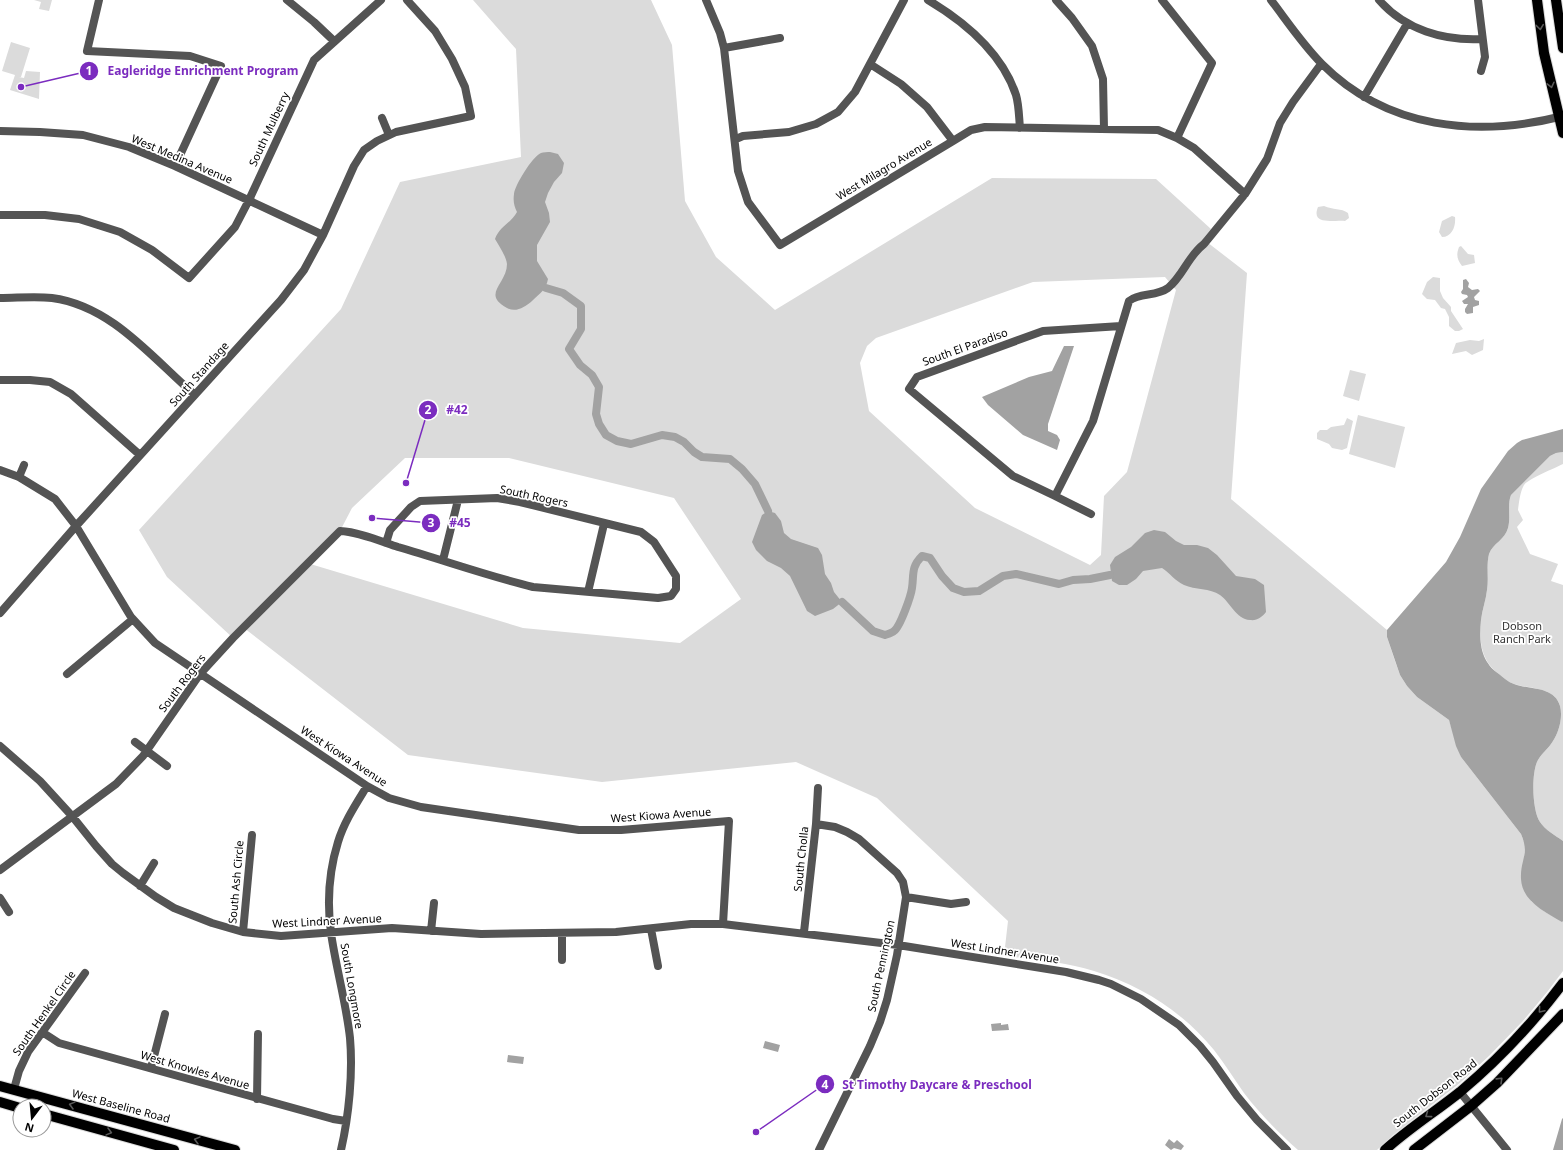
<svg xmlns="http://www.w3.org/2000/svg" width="1563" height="1150" font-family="'Noto Sans',sans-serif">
<rect width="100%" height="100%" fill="#fff"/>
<path fill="#dbdbdb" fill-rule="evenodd" d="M34,0h18l-3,11 -10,-2 2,-7z
M473,0h178l21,45 13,156 31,56 59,53 217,-132 164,1 55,50 -8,10 44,34 -16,226 156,131v7l8,24 5,14 7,11 10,11 32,23 12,37 60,77 4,10 -1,16 7,41 14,11 18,9v50l-15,20 -25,30 -34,35 -29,27 -67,52 -16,15h-79c-19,-17 -38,-36 -54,-57 -10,-14 -19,-29 -30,-43 -30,-37 -73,-65 -120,-79 -29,-9 -60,-12 -90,-15l4,-35 -131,-123 -81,-36 -194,20 -194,-27 -164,-127 -11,10 -66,-61 -28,-47 202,-221 59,-127 121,-25 -5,-108zM1165,277l11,13 -49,182 -23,24 -3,59 -11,10 -115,-57 -106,-97 -9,-48 7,-17 9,-8 157,-56zM405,458h104l165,40 67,101 -61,44 -157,-15 -216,-65 33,-32 12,-23z
M11,42l19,6 -9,29h-2l5,1 2,-7 14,1 -1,27 -29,-9 5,-15 -13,-4z
M1324,206c9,4 17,2 24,7l1,5 -4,3c-8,-2 -35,6 -27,-14z
M1452,216l3,1c1,9 -3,20 -13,20l-3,-5 3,-11z
M1461,246l7,8 6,1 1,8 -13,3c-5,-7 -6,-11 -3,-19z
M1433,277l7,1v13l3,7 8,9v4l12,18 -4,2h-4l-6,-5v-9l-4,-8 -4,-1 -6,-8 -8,-1 -5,-5 5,-12z
M1484,339l-1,11 -11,5 -6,-4 -14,3 4,-11 14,-3 9,1z
M1350,370l16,4 -7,27 -16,-5z
M1358,415l47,12 -10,41 -46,-14z
M1347,418l6,3 -6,27 -5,2 -10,-2 -3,-4 -12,-5v-6l3,-3h7l4,-3 13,-2z
M1563,452v12c-8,4 -35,15 -39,21 -4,7 -5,17 -6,25l5,10 -6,7 13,27 28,10 -7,17 12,4v256c-8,-6 -18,-11 -23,-19 -8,-11 -9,-50 -2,-62 4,-7 11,-12 15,-19 6,-9 10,-24 7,-35 -5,-19 -31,-17 -46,-22 -6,-2 -10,-6 -15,-10 -18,-13 -20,-33 -18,-54 1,-10 5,-20 6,-30 2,-12 -1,-25 2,-36 4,-11 16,-14 19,-26 3,-11 -1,-23 3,-33l39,-39 6,-3z"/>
<path fill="#a2a2a2" d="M550,152l8,2 6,9 -2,10 -8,9 -6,11 -3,9 4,11 1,9 -13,23v16l11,18c-2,11 -8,14 -16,22 -7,6 -16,12 -25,7 -26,-14 0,-24 0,-44 -1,-8 -8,-18 -12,-25 4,-12 15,-15 22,-27 -3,-6 -4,-11 -3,-18 1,-9 18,-37 27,-41 2,-1 7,-1 9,-1z
M1466,279l3,4 -1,4 4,3 6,-1 2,2 -6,6 1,3 4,1v4l-6,2v6l-6,1 -2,-2v-3l3,-5h-4l-2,-3 6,-4 -1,-2 -5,-1 -1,-2 2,-3v-9z
M1064,346h10l-26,78v7l9,4 3,5 -3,10 -34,-15 -35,-30 -6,-8 47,-20 23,-6z
M1563,429v23l-7,1 -6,3 -39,39c-4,10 0,22 -3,33 -3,12 -15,15 -19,26 -3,12 0,24 -2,36 -1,10 -5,20 -6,30 -2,21 -1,41 18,54 5,4 9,8 15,10 16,6 40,2 46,22 3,11 -1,26 -7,35 -4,7 -11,12 -15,19 -7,12 -6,51 2,62 5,8 15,13 23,19v80l-1,1c-17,-10 -40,-21 -41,-43 -1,-19 9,-25 0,-45l-60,-77 -5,-11 -7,-26 -32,-23 -10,-11 -7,-11 -13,-38v-7l59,-68 14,-25 21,-48 27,-38 9,-8 5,-3z
M768,511l7,2 6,8 3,12 7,6 27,9 4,7 3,19 6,9 3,9 8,10 -9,7 -18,7 -8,-5 -17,-35 -9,-8 -14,-7 -11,-11 -4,-8 10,-27z
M1154,530l11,2 11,9 8,4h13l11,3 9,7 19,21 19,3 9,6 2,27c-4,5 -9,9 -16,8 -14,-1 -20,-18 -30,-25 -10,-7 -25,-5 -36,-10 -9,-4 -14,-12 -22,-17l-19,3 -7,8 -9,6h-8l-7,-4 -2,-16 5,-8 16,-10 14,-14z
M1001,1023v2l7,-1 1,6 -17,1 -1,-7z
M765,1041l15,4 -2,7 -15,-4z
M508,1055l16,2 -1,7 -16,-2z
M1563,1118v32h-10l9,-31z
M1169,1139l5,4 3,-3 7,6 -3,4 -7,-2 -3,2 -6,-5z"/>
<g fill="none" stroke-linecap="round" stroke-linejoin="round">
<path stroke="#a2a2a2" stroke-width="8" d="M546,288l17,5 18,13v23l-12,20 11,16 12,10 7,12 -3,27 3,10 7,11 11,6 14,3 31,-9 13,2 9,5 10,10 8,5 28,2 12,10 13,15 13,27
M842,602l31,29 12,4c3,-1 7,-2 9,-4 6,-4 17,-35 18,-43 2,-14 -1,-21 10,-32l8,2 12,18 11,12 11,4 15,-1 24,-15 13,-2 43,10 14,-4 17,-1 20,-4"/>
<g stroke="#dbdbdb" stroke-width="12">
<path id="major" d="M1537,0l7,53 19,80
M1556,0l7,48
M0,1086l235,64
M0,1102l20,6
M44,1114l130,36
M1385,1150c23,-21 50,-38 75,-58 38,-32 73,-69 103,-109
M1414,1150l57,-44 26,-23 66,-69"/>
</g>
<path stroke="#545454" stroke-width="8" d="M99,0l-12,51 103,5 31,10 -46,100
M287,0l27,22 20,19
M706,0l14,33 4,15 14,123 10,31 32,43 173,-104 18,-11 14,-3 173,3 19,8 17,10 51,46
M928,0c37,22 74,53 88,95 3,10 3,23 4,33
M1056,0l16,18 20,28 11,33 1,50
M1162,0l50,63 -35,75
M1271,0c16,21 32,45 51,64 65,65 155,74 241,52
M1379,0c26,30 65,41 103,39
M1478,0l7,57 -4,14
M724,48l56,-10
M870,64l31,20 26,23 26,34
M1364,97l43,-73
M382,118l7,17
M0,131l40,1 43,3 46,12 46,19 148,69
M736,139l7,-3 46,-4 27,-8 22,-12 17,-20 49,-92
M0,215h45l34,4 41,13 32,18 37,28 46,-51 14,-27 65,-140 67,-60
M0,298c17,0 35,-2 52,0 60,8 100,60 143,97
M1121,326l-78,5 -126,46 -8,12 104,87 42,20 38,-75 36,-120c11,-9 27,-4 39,-13 15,-12 20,-32 36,-44l41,-50 22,-35 13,-36 13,-21 28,-38
M0,380h30l20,2 21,12 69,61
M0,470l19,7 36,22 21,27 55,91 24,26 212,143 22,12 32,9 158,23h42l108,-9 -6,103
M19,477l5,-12
M1055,496l36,18
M443,560l15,-60
M588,592l16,-68
M0,613l76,-87 205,-226 23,-30 19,-35 31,-69 10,-16 13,-9 19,-9 75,-16 -6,-29 -13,-28 -17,-28 -28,-31
M67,674l66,-55
M135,742l32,24
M0,746l40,35 32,35 24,30 16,18 11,9 33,24 18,11 38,15 31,9 38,4 111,-8 89,6 135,-2 75,-8h32l175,21 168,27 33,8 12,4 30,15 38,26 21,21 13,16 24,34 20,24 30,30
M816,824l19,3 12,5 12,7 38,34 6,9 3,15 -9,58 -10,45 -7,22 -10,24 -51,104
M0,870l116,-86 27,-28 57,-82 33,-36 107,-107c19,1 40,10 58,16 45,13 90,29 135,40l125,11 13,-2 5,-7v-13l-22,-34 -13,-10 -121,-30 -23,-4 -77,3 -9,6 -21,23 -4,13
M140,886l14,-23
M906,897l45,7 15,-2
M0,898l9,14
M651,929l7,37
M431,931l3,-28
M243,932l9,-97
M804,932l12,-108 2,-36
M562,960v-27
M42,1032l17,11 274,76 13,2
M151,1068l14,-54
M14,1089l5,-18 9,-19 57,-79
M1460,1092l47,58
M257,1099l1,-65
M341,1150c8,-35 12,-77 9,-112 -4,-36 -14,-70 -19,-105 -4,-30 -2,-62 7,-91 6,-20 18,-38 29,-56"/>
<use href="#major" stroke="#000" stroke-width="10"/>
</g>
<defs><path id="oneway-chevron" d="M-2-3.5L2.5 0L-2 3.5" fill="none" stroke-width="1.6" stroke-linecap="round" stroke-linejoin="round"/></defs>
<g stroke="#595959">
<use href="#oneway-chevron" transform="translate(1540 27) rotate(83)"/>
<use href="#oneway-chevron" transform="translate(1551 85) rotate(77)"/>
<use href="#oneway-chevron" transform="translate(1541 1010) rotate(130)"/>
<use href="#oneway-chevron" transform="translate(1500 1080) rotate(-44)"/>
<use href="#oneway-chevron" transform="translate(72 1105) rotate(-165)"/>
<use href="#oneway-chevron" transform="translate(1428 1115) rotate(144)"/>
<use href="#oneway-chevron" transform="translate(109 1132) rotate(15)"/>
<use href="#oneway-chevron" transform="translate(197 1140) rotate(-165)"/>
</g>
<g text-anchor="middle" stroke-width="3.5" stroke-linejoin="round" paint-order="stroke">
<g font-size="11" fill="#000" stroke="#fff">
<text transform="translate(269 129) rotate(-65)" y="4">South Mulberry</text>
<text transform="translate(182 159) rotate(23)" y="4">West Medina Avenue</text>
<text transform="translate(884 169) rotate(-31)" y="4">West Milagro Avenue</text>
<text transform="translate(965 347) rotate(-20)" y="4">South El Paradiso</text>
<text transform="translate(199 374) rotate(-48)" y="4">South Standage</text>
<text transform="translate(534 496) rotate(12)" y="4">South Rogers</text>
<text transform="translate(182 683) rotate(-53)" y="4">South Rogers</text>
<text transform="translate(344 756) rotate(33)" y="4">West Kiowa Avenue</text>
<text transform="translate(661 815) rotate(-4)" y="4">West Kiowa Avenue</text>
<text transform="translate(801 859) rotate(-84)" y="4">South Cholla</text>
<text transform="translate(236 882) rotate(-85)" y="4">South Ash Circle</text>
<text transform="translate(327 921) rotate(-3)" y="4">West Lindner Avenue</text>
<text transform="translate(1005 951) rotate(9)" y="4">West Lindner Avenue</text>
<text transform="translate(881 966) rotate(-78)" y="4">South Pennington</text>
<text transform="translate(352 986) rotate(80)" y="4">South Longmore</text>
<text transform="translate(44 1013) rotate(-55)" y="4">South Henkel Circle</text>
<text transform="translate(195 1070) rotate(16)" y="4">West Knowles Avenue</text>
<text transform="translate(1435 1093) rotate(-38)" y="4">South Dobson Road</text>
<text transform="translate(121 1106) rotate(15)" y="4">West Baseline Road</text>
</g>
<g font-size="11" fill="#323232" stroke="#fff">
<text x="1522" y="630">Dobson<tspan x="1522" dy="13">Ranch Park</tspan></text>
</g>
</g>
<path fill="none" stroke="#7b2cbf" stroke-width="1.5" d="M21 87L89 71M406 483L428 410M372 518L431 523M756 1132L825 1084"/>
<g fill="#7b2cbf" stroke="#fff" stroke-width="1.5">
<circle cx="21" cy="87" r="4"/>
<circle cx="406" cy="483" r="4"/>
<circle cx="372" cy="518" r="4"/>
<circle cx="756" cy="1132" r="4"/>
<circle cx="89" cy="71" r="10"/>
<circle cx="428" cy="410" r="10"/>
<circle cx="431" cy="523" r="10"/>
<circle cx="825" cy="1084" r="10"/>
</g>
<g font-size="12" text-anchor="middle" font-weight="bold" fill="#fff">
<text x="89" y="75">1</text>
<text x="428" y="414">2</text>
<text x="431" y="527">3</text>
<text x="825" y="1089">4</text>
</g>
<g font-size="12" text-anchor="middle" font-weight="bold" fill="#7b2cbf" stroke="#fff" stroke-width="3.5" stroke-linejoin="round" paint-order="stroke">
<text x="203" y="75">Eagleridge Enrichment Program</text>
<text x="457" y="414">#42</text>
<text x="460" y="527">#45</text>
<text x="937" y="1089">St Timothy Daycare &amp; Preschool</text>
</g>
<g transform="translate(32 1118) rotate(196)"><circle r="19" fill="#ffffff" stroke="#999999"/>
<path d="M0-3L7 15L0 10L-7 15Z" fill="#000000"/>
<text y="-6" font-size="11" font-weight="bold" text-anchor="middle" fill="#000000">N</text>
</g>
</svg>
